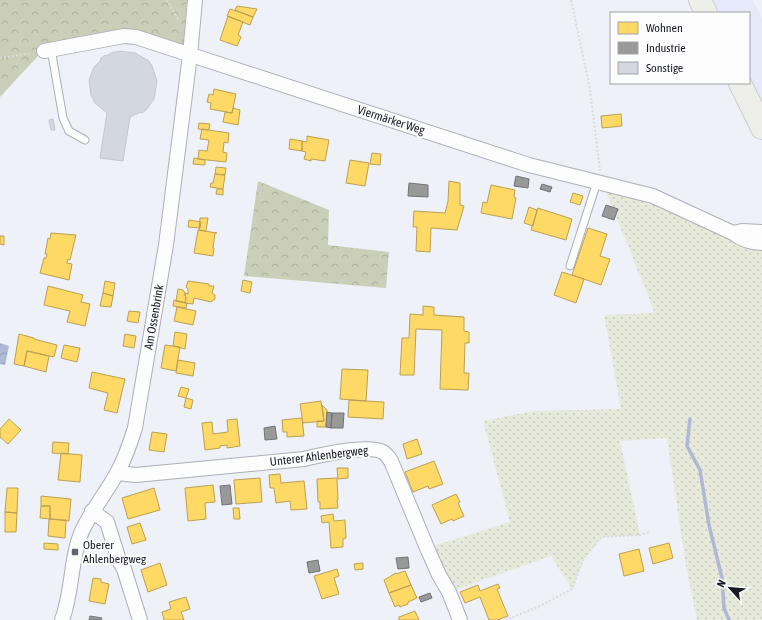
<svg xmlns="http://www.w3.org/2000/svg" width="762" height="620" font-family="'Asap Condensed',sans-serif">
<defs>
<pattern id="grass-dots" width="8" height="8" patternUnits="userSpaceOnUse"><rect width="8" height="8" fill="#e7eada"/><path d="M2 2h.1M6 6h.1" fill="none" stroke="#c5c8bb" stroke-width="1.8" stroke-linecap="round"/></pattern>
<pattern id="forest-crowns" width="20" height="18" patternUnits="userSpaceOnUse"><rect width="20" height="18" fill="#cbceb8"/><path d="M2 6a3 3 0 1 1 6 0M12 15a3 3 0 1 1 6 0" fill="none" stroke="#aeb09e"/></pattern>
<pattern id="water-waves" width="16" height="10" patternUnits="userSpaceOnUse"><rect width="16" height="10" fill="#afb8d7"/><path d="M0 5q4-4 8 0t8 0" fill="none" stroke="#969eb8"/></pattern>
</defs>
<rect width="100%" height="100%" fill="#eff1f8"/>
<path fill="#e5e9f9" d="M700,0h52l8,13 2,6v109l-13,-45v-70h-43z"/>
<path fill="url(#grass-dots)" d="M603,184l159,59v377h-65l-12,-60 -18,-122 -47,3 20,94 -38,2 -18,21 -12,31 -21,-33 -102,36 -22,-44 83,-26 -27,-101 50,-10 88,-2 -17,-94 51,-2z"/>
<path fill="url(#forest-crowns)" d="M0,0h187l-4,47 -61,-9 -74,7 -48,52z
M258,181l71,29 -1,35 61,7 -3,36 -142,-12z"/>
<path fill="url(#water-waves)" d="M0,343l9,3 -4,19 -5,-1z"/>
<path fill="#ffd966" stroke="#baa053" d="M237,6l20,3 -4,8 -18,-7z
M230,9l23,8 -3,8 -23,-9z
M228,16l15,6 -5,13 3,2 -4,9 -17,-6z
M214,89l22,5 -4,19 -22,-4 1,-6 -4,-1 2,-8 4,1z
M233,108l7,2 -2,15 -15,-3 2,-10 7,1z
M621,114l1,12 -20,2 -1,-12z
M199,123l11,1 -1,6 -11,-1z
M202,129l27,4 -1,10 -4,-1 -1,10 4,1 -1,9 -28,-3 1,-9 8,1 2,-11 -9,-1z
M307,136l22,4 -4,21 -14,-2v2l-7,-2 2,-7 -4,-1v-10l5,1z
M290,139l12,2v10l-13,-2z
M372,153l9,1 -1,11 -10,-1z
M194,158l11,2v5l-12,-1z
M350,160l19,3 -4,23 -19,-3z
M216,167l10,1 -1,7 -10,-1z
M215,174l10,1 -2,14 -13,-2 1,-4h2z
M449,181l11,2v22l4,1 -7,24 -26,-2 -1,24 -14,-1 1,-24h-4l1,-16 31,2 3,-12z
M491,185l24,5 -1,7 2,1 -4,21 -31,-6 2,-11 4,1z
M217,189h6v6l-7,-1z
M573,193l10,3 -3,9 -10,-3z
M529,207l8,3 -4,16 -9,-3z
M538,208l34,11 -6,21 -35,-10z
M200,218h8l-2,13 -7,-1z
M189,220l12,2 -1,6 -12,-1z
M588,228l19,6 -7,22 10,3 -9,26 -29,-10z
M198,230l19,3h-2l-2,15h1l-1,8 -19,-3z
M51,233l25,2 -6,25 -2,-1 -1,4 5,1 -3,16 -29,-7 4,-15h2l1,-4h-2l3,-16 2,1z
M0,236h4v9l-4,-1z
M562,272l22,7 -8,24 -22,-8z
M243,280l9,2 -2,11 -9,-2z
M105,281l10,2 -2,13 -10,-3z
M188,281l21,3v2h5l-2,7 3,2v4l-4,3 -17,-4 -1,6 -8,-1 1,-6 -1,-1v-3l3,1v-5l-2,-2z
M48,286l35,9 -2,7 9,2 -5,22 -18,-4 3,-11 -26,-6z
M178,289l5,1 2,3v3l1,1 -1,6 -9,-2z
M103,293l10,3 -2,11 -11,-1z
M174,300l13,3 -1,5 -13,-2z
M423,306l11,1v8l30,2v14l5,1v11h-4l-1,30h5l-1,17 -28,-1 2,-59 -26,-1 -2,46h-14l2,-37h7l1,-24 13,1z
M177,307l19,4 -3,14 -19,-4z
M129,311l11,1 -2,11 -11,-2z
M175,332l12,2 -2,15 -12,-3z
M19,334l15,4v1l23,6 -3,12 -27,-6 -3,15 -10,-2z
M125,334l11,2 -2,12 -11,-2z
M64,345l16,3 -3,14 -16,-4z
M165,345l15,2 -4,24 -15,-3z
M27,351l22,5 -3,16 -22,-6z
M178,360l17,3 -2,13 -17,-3z
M342,369l26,1 -2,31 -26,-2z
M92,372l33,7 -8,34 -13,-3 4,-17 -19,-5z
M181,387l8,2 -3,9 -8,-2z
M186,398l7,2 -2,9 -7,-2z
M349,400l35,2 -1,17 -35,-2z
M321,401l3,20 -21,2 -3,-19z
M322,405l5,5 -1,17h-9v-6h7z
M302,418l2,18 -17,1v-5h-4l-1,-12z
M9,419l12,11 -13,14 -8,-7v-8z
M237,419l3,27 -13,2v-3l-7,1v2l-15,2 -3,-27 10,-1 1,12 15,-2 -1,-12z
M152,432l15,2 -3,18 -15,-2z
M417,439l5,15 -15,5 -4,-15z
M53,442l16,1 -1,11 -16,-1z
M61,453l21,2 -2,27 -22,-2z
M434,461l9,23 -14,5 -1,-3 -15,6 -8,-20z
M337,468h11v10l-10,1z
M280,474l1,9 23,-2 3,28 -16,1 -1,-9 -14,2 -2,-15h-4l-1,-13z
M260,478l2,24 -26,2 -2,-24z
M337,478l1,22h-1l1,8 -18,1v-7h-2l-1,-23z
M213,485l2,17 -10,1 1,16 -18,2 -3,-33z
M7,488h11l-1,25 -12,-1z
M154,488l6,22 -32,9 -6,-21z
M456,494l4,8 -2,1 6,13 -11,5 -1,-2 -11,5 -9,-19z
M41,496l30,3 -2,22 -19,-2v-13h-9z
M41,506h9v13l-10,-1z
M233,508h6l1,11h-6z
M5,512l12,1 -1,19h-11z
M333,514l1,7 11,-1 1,18 -3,1v8l-12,1 -2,-26 -7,1 -1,-7z
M49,519l17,1 -1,18 -17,-2z
M140,523l6,17 -14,4 -5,-17z
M44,543l14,1v6l-14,-1z
M669,543l4,15 -20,6 -4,-16z
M639,549l5,22 -20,5 -5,-22z
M160,563l7,22 -19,7 -7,-22z
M363,563v6l-8,1 -1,-6z
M337,569l2,7 -5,2 5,16 -17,5 -8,-23z
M405,571l6,14 -22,8 -5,-13 12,-7v1z
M93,578l8,1v3l8,2 -4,20 -16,-3z
M498,584l2,4 -3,1 11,27 -11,4h-8l-9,-23 -15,6 -5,-11 18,-7 2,6z
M411,585l6,13 -9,4v2l-8,3 -1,-2 -4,2 -6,-14z
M186,597l4,12 -9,3 3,8h-20l-2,-8 9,-3 -2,-7z
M415,611l4,9h-20v-3z"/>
<path fill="#999" stroke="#727376" d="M516,176l13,3 -1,9 -14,-2z
M409,183l19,2v12l-20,-1z
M542,184l10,3 -2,5 -10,-3z
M606,205l12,4 -4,11 -12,-4z
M327,412l5,1 -1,15 -5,-1z
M332,413h12l-1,15h-12z
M275,426l2,13 -12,1 -1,-12z
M230,485l2,19 -10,1 -2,-19z
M408,557l1,11 -11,1 -2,-11z
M318,560l2,11 -11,2 -2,-11z
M430,593l2,5 -11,4 -2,-5z
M90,616l12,2 -1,2h-12z"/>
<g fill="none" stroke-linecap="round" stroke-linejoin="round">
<path stroke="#afb8d7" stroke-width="3.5" d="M690,419l-3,27 13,24 9,55 13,53 2,30 5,12"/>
</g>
<path fill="#d3d7e0" stroke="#c4c7d0" d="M120,51l15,2 14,8 3,5 5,15 -3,18 -8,11 -4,3 -1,-1 -11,5 -7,44 -23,-3 7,-45 -12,-10 -4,-8 -2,-15 5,-13 7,-7 -1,-1 5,-4 1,1 5,-3z
M53,119l2,11h-4l-2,-10z"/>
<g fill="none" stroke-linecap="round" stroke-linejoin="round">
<g stroke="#acafb7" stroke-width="9">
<path id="lane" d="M51,49l12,69 6,13 16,9
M570,266l27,-84"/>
</g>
<g stroke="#acafb7" stroke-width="16">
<path id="street" d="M44,51l80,-15 12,1 393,128 124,31 80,37c9,7 18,10 29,10
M733,233l9,-2 20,1
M117,473l19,2 168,-16c16,-4 65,-15 79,-7 3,2 6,6 8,9l36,87 12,27 10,17 11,28
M92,511l15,11 12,38 5,9 16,51
M62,620c11,-29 8,-61 20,-89 10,-21 24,-38 35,-58 8,-14 13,-29 18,-45l31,-183 24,-190 5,-55"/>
</g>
<g stroke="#cbcdd1" stroke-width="24">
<path id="primary" d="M700,0l6,13
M740,83l22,45"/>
</g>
<path stroke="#dbdcde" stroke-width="2" stroke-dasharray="2 2" stroke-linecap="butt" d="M167,0l12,21
M571,0l19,89 10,82
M0,58l32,-5
M505,620l33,-13 34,-18 12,-31 18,-21 38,-2 10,-3"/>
<use href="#lane" stroke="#fdfdfe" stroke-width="7"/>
<use href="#street" stroke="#fdfdfe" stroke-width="14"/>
<use href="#primary" stroke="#eeefe8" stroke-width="22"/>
</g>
<rect fill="#636670" stroke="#fdfdfd" stroke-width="1.5" x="71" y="548" width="8" height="8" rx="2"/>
<g text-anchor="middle" stroke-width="4" stroke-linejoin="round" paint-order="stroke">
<g font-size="12" fill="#181b26" stroke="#fdfdfd">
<text transform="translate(391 120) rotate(18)" y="4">Viermärker Weg</text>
<text transform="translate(154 317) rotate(-80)" y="4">Am Ossenbrink</text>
<text transform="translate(319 456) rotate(-7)" y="4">Unterer Ahlenbergweg</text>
</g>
<g font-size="12" fill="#181b26" stroke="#fdfdfd" text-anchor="start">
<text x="83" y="549">Oberer<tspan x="83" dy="14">Ahlenbergweg</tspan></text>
</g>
</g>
<rect x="610" y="12" width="140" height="72" fill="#fdfdfd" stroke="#a1a3a7"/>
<rect x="618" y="22" width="20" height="12" fill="#ffd966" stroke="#a1a3a7"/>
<text x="646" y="32" font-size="12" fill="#181b26">Wohnen</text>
<rect x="618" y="42" width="20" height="12" fill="#999999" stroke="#a1a3a7"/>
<text x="646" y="52" font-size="12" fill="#181b26">Industrie</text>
<rect x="618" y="62" width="20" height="12" fill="#d3d7e0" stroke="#a1a3a7"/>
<text x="646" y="72" font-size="12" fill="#181b26">Sonstige</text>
<g transform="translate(730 588) rotate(297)" stroke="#fdfdfd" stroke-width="3" paint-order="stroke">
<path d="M0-3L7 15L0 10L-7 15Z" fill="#181b26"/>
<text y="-6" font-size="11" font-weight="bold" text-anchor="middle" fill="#181b26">N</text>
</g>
</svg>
